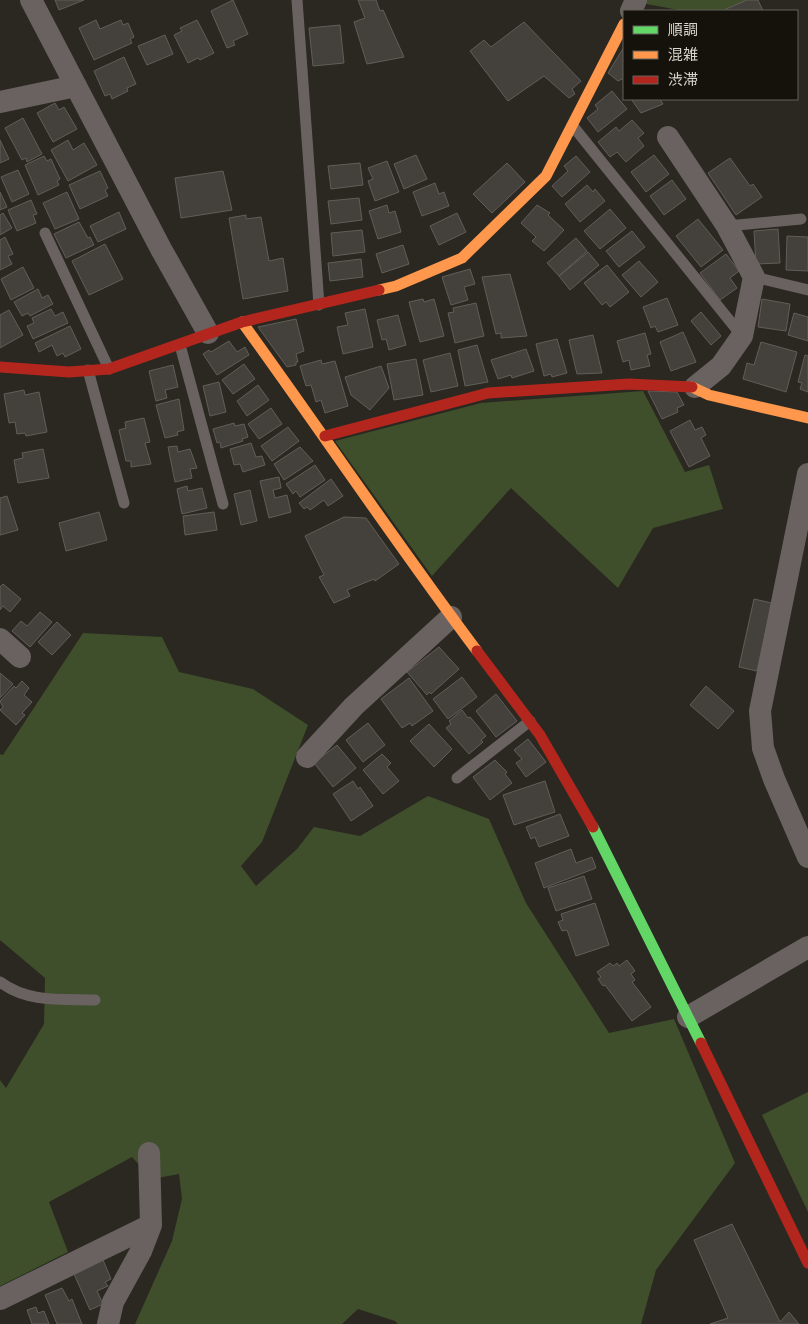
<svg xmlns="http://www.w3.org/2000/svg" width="808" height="1324" font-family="Commissioner,'Noto Sans JP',sans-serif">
<rect width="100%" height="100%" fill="#2a2820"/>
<path fill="#3f4f2b" d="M625,0h123l-18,11h-46z
M643,391l42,81 24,-7 14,44 -70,19 -35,60 -107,-100 -79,88 -97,-135 146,-38z
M83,633l79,4 17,35 74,17 55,36 -46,117 -21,24 15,20 41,-37 17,-22 46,9 68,-40 61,23 37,84 83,130 65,-14 61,144 -79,107 -15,54h-243l-3,-3 -37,-12 -16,15h-207l37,-83 10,-42 -3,-25 -27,5 -20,-22 -83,45 19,50 -68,34v-206l6,8 38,-64 1,-46 -45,-38v-186l3,1z
M808,1092v120l-46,-97z"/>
<path fill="#44403b" stroke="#625d58" d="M55,0h29l-25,10z
M233,0l15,34 -15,7 2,4 -8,3 -16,-37z
M358,0h18l4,11 3,-1 21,47 -37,7 -13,-42 11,-4z
M747,0h11l5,11h-36l-1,-2z
M96,20l4,9 21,-9 2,5 5,-2 6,14 -4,2 2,4 -38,17 -15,-32z
M197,20l17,33 -14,7 -2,-2 -10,5 -14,-28 8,-4 -2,-3z
M524,22l57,59 -9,8 3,5 -6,4 -25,-22 -36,25 -38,-50 14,-11 7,7z
M340,25l4,38 -31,3 -4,-38z
M165,35l8,19 -26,11 -9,-19z
M624,47v31l-6,3 -10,-8z
M124,57l12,27 -9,4 1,3 -16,8 -2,-5 -5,2 -11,-25z
M612,91l15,18 -29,23 -11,-14 11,-9 -3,-4z
M631,99h29l3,5 -22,9z
M55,103l4,7 5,-3 13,22 -24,13 -16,-29z
M23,118l19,36 -15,8 -1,-4 -4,2 -17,-32z
M632,120l12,13 -6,5 6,8 -18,16 -9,-10 -7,5 -12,-15 18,-15 3,4z
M0,140l9,19 -9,4z
M68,140l5,10 11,-7 13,22 -29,16 -17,-31z
M416,155l11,24 -23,10 -10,-25z
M654,155l15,19 -23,18 -15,-20z
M44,156l3,5 4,-2 9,20 -3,2 2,4 -21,10 -13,-30z
M576,156l14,16 -28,25 -10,-11 16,-15 -4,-5z
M730,158l20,28 3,-2 9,13 -26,18 -28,-42z
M387,161l12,31 -24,9 -7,-20 5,-2 -5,-11z
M360,163l3,22 -32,4 -3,-23z
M507,163l18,19 -33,31 -19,-19z
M18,170l11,24 -17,8 -11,-25z
M100,171l8,17 -3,2 3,6 -28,13 -11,-24z
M223,171l9,39 -51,8 -6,-40z
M672,180l14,19 -22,16 -14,-19z
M435,183l4,11 5,-2 5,14 -27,10 -9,-24z
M587,185l6,7 2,-3 10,12 -25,21 -15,-18z
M0,192l7,15 -7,3z
M67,192l12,27 -24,10 -12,-26z
M359,198l3,22 -31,4 -3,-23z
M31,200l6,14 -4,1 3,8 -19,8 -9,-21z
M387,205l2,8 6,-2 6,21 -23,7 -9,-28z
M537,205l13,8 -2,2 16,15 -20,21 -12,-10 4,-4 -15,-14z
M610,209l16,19 -26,21 -16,-18z
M119,212l7,17 -28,13 -8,-16z
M3,213l9,15 -12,7v-20z
M457,213l9,19 -27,13 -9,-19z
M246,215v4l15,-2 8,44 14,-3 5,33 -45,8 -14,-81z
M698,219l25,31 -22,17 -25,-31z
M79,222l9,16 2,-1 4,8 -28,13 -12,-24z
M778,229l2,34 -24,1 -2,-33z
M362,230l3,22 -32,4 -2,-23z
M632,231l13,16 -26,20 -13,-16z
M787,236l21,1v34l-22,-1z
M5,237l8,17 -5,2 4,8 -12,6v-30z
M576,238l11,13 -28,25 -12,-13z
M105,244l18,35 -34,16 -17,-34z
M403,245l6,19 -27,9 -6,-19z
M588,252l11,13 -29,25 -11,-14z
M726,254l13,17 -9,7 7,10 -17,12 -20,-27z
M361,259l2,18 -33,4 -2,-18z
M639,261l19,21 -17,15 -19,-22z
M607,265l22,27 -19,15 -4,-5 -4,3 -18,-22z
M23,267l11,21 -23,12 -10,-21z
M470,269l5,15 -11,3 4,13 -17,5 -9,-28z
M510,274l17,62 -26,2v-5l-5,1 -14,-57z
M38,289l4,9 6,-3 5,9 -23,12 -2,-3 -6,3 -8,-14z
M667,298l11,27 -20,7 -3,-6 -4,2 -8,-21z
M423,299l1,3 10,-3 10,37 -24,6 -11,-40z
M762,299l28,5 -4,27 -28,-4z
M476,303l8,33 -29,7 -7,-30 6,-1 -1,-4z
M51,309l4,7 8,-4 5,11 -35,16 -6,-13 7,-3 -2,-5z
M365,309l8,38 -30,7 -6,-27 11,-2 -3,-12z
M9,310l14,25 -23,13v-33z
M701,312l20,24 -10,9 -20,-24z
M794,313l14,4v24l-20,-6z
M398,315l8,30 -17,5 -3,-11 -4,1 -5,-20z
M296,319l8,32 -8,3 2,8h-2v3l-9,2 -29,-40z
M70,326l11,23 -16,8 -2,-4 -6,3 -5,-11 -13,7 -4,-9z
M683,332l13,30 -25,9 -11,-29z
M645,333l6,21 -4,1 3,11 -19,4 -2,-10 -6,2 -6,-21z
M593,335l9,38 -25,1 -8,-34z
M557,339l10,34 -15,4 -1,-3 -7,2 -8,-32z
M229,341l8,11 8,-5 4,8 -32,20 -14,-21 6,-4 2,2z
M761,342l36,10 -11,40 -43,-13 4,-16 7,2z
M477,345l11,37 -23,4 -7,-36z
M526,349l8,22 -22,7 -1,-3 -13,4 -7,-19z
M450,353l8,33 -27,6 -8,-32z
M805,355l3,1v36l-8,-3 2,-6 -4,-1z
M416,359l7,36 -29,5 -7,-36z
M321,360l1,4 13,-3 13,45 -23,7 -4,-13 -5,2 -5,-17 -5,1 -6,-20z
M244,364l11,15 -22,15 -11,-14z
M173,365l5,22 -13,3 2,8 -11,3 -7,-30z
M381,366l8,22 -19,22 -19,-15 -6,-18z
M219,382l7,30 -16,4 -7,-30z
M258,385l11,15 -22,16 -10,-15z
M24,390l1,5 14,-3 8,40 -21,4 -1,-3 -8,1 -2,-12 -6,1 -5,-29z
M648,391l29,1 7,13 -7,3 1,4 -16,7z
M179,399l5,31 -7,2 1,3 -13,3 -9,-33z
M271,408l11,16 -23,15 -11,-15z
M144,418l6,24 -5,1 6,21 -20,3v-6h-5l-7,-31 7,-2 -1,-6z
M690,420l5,10 7,-3 4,8 -5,3 9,18 -21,11 -19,-36z
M234,423l1,3 9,-2 4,13 -6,2 1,2 -22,7 -1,-6 -3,1 -4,-14z
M288,427l11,14 -27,20 -11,-15z
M251,443l5,14 6,-1 3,9 -22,7 -3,-8 -6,1 -4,-16z
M177,446l1,6 12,-3 7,19 -7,1 2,9 -17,4 -7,-35z
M300,447l13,14 -29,19 -10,-16z
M43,449l6,29 -31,5 -4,-23 9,-2 -1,-5z
M315,465l10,15 -25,17 -4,-6 -3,3 -7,-10z
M279,477l2,11 -8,2 2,8 12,-3 4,17 -22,6 -9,-37z
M331,479l12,17 -15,10 -4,-6 -14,10 -3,-3 -3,2 -5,-6z
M187,486l1,5 14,-3 5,20 -25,6 -5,-25z
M250,490l7,31 -16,4 -7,-31z
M7,496l11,34 -18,5v-37z
M99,512l8,28 -41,11 -7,-28z
M214,512l3,18 -32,5 -2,-19z
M344,517l22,1 33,46 -24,17 -1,-2 -27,11 3,6 -16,7 -15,-26 5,-2 -19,-39z
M3,584l18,15 -11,13 -7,-6 -3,4v-23z
M754,599l18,4 -15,68 -18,-4z
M40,612l12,10 -22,25 -18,-16 9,-10 6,5z
M57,622l14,13 -19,20 -14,-13z
M439,647l20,22 -28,25 -2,-2 -2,3 -20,-23z
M0,673l13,11 -13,14z
M462,677l15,20 -29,22 -15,-20z
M409,678l24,33 -21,15 -2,-3 -8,5 -21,-29z
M22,681l7,7 -5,7 8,7 -10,11 3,2 -9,10 -16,-15 3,-3 -3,-6 14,-15 2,2z
M706,686l28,25 -16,18 -28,-24z
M496,694l21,27 -21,16 -20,-26z
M462,710l6,8 2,-1 16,19 -5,4 2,2 -14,12 -23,-26 5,-4 -2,-3z
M368,723l17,22 -22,17 -17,-22z
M429,724l23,25 -18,18 -24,-26z
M528,739l18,23 -20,15 -10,-14 6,-4 -8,-9z
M337,745l19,23 -23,19 -19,-24z
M382,754l9,9 -4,4 12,14 -16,13 -20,-24z
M495,760l12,12 -2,2 7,9 -22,17 -17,-23z
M353,781l5,8 2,-2 13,19 -22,15 -18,-27z
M545,781l10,31 -41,13 -11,-30z
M560,814l9,22 -30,11 -4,-10 -4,2 -5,-12z
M571,849l5,14 16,-6 4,11 -52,20 -9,-25z
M584,876l8,23 -36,12 -8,-23z
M595,903l14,42 -33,11 -9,-26 -5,1 -4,-9 5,-2 -2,-6z
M627,960l8,11 -4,3 4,6 -3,2 19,25 -19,14 -27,-36 -2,1 -5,-7 3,-2 -4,-5 13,-9 3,3 4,-3 2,3z
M732,1224l48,98 9,-10 10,12h-89l18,-6 -34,-78z
M103,1260l8,19 -6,3 3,4 -11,5 6,13 -13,6 -16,-36z
M62,1288l7,13 3,-2 10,25h-25l-12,-29z
M36,1307l2,6 6,-2 5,13h-17l-5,-14z"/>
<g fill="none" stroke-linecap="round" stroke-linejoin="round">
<path stroke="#6a6260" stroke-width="11" d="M297,0l22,305
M572,125l170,211
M727,226l74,-7
M45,233l64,136
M754,277l54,13
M180,345l43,159
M88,370l36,133
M457,778l73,-57
M0,982c28,21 62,17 95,18"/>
<path stroke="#6a6260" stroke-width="22" d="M31,0l130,249 47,84
M631,11l5,-11
M0,102l76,-16
M668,137l59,89 27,51 -12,59 -21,30 -26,21
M808,474l-48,237 3,37 11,31 34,78
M0,639l20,18
M307,757l47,-51 97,-89
M688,1017l120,-70
M0,1299l151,-74
M108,1324l5,-22 28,-51 10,-26 -2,-72"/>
<path stroke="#63d668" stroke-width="11" d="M593,827l108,216"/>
<path stroke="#ff974d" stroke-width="11" d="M379,290l17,-4 66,-28 84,-82 78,-152
M242,322c79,109 154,221 235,329
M692,387l17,8 99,23"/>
<path stroke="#b3261e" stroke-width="11" d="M0,367l69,5 40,-3 133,-47 137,-32
M325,436l163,-43 141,-9 63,3
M477,651l63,84 53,92
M701,1043l107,220"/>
</g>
<rect x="623" y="10" width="175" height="90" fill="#15120c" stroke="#646059"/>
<rect x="633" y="26" width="25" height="8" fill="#63d668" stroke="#646059"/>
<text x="668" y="35" font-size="15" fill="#dad6cd">順調</text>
<rect x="633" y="51" width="25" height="8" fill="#ff974d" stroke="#646059"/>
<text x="668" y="60" font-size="15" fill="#dad6cd">混雑</text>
<rect x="633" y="76" width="25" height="8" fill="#b3261e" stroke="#646059"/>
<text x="668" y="85" font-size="15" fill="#dad6cd">渋滞</text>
</svg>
